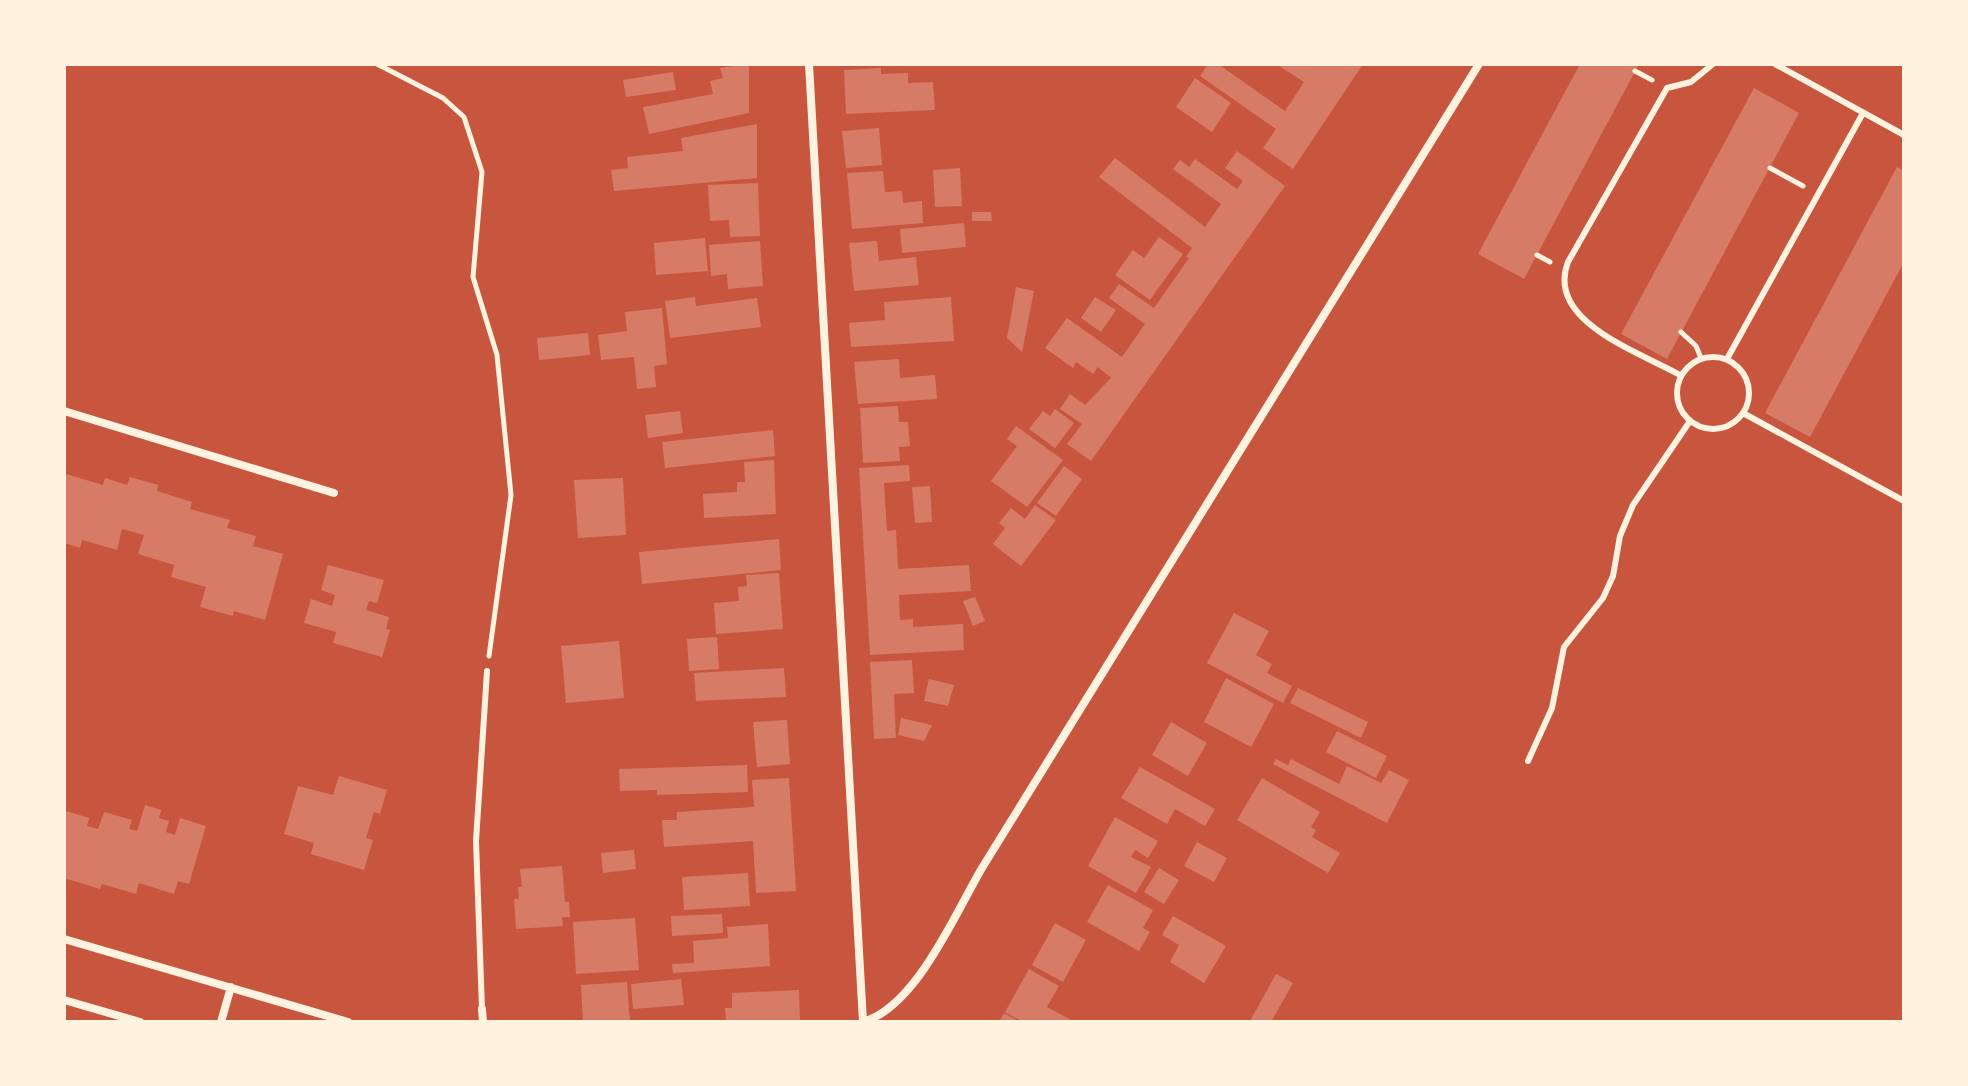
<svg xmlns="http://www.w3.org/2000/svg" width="1968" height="1086" font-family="'Fira Sans Condensed',sans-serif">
<rect width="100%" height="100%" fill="#c8553d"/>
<path fill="#d67c66" d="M749,64v49l-100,21 -6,-27 70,-13 -3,-13 13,-3 -3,-10z
M1208,64h10l67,47 19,-29 -28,-18h87l-70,105 -30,-21 13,-19 -76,-53z
M1580,64h59l-115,215 -46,-25z
M881,68v6l27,-1v10l25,-1 2,28 -89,4 -2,-44z
M673,72l3,18 -50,7 -3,-17z
M1195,78l36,25 -19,29 -36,-25z
M1754,88l45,25 -132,246 -46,-25z
M757,124v54l-143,13 -3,-21 17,-2 -1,-11 56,-6 -2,-13z
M879,128l3,37 -36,3 -4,-37z
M1237,151l48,35 -194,275 -24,-17 15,-20 -22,-15 10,-15 15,11 26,-27 -13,-11 -5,7 -17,-12 -3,6 -28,-20 22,-30 55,39 23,-33 -36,-26 10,-14 35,24 35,-50 -3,-1 6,-9 -93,-71 16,-19 90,69 16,-23 -48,-35 7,-9 9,7 6,-8 42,30 6,-8 -18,-13z
M1897,167l7,4v91l-94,175 -45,-24z
M960,168l2,38 -27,1 -2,-37z
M883,171l2,21 17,-1 1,12 19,-2 1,22 -71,6 -5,-56z
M758,183l2,53 -30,1 -1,-17 -19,1 -2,-36z
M972,212h19l1,9h-20z
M964,223l2,24 -64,6 -2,-24z
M1159,237l24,17 -33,46 -35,-25 18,-25 11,8z
M705,238l3,33 -52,4 -2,-32z
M760,241l3,45 -35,3 -1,-15 -16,2 -2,-31z
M877,241l2,20 37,-4 3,28 -65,6 -5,-48z
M1016,287l18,4 -12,61 -15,-14z
M695,297l1,9 61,-8 4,29 -91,11 -5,-37z
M951,297l3,44 -103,6 -2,-24 36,-3 -1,-18z
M1095,297l21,13 -15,22 -20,-14z
M662,308l5,56 -13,2 2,21 -19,2 -3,-32 -33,3 -3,-25 29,-4 -2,-19z
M588,333l2,22 -51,5 -2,-22z
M899,359l1,19 35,-3 2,24 -79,5 -4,-42z
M898,406l1,16h9l2,24 -11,1 1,14 -37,2 -3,-55z
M1055,409l19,14 -19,25 -26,-19 14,-18 7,5z
M680,411l3,22 -35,5 -3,-23z
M1016,426l47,34 -36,47 -36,-26 26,-35 -10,-7z
M773,430l2,26 -110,12 -3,-26z
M774,460l2,54 -72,4 -1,-24 34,-2v-10h8l-1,-20z
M909,465l1,16 -26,2 3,48 9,-1 2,39 71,-4 2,26 -72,4 1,25 13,-1v8l50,-3 1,26 -94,5 -11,-187z
M1064,466l18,13 -26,37 -19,-13z
M66,474l37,11 2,-7 22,7 3,-8 28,8 -1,6 35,11 -2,7 40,11 -3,8 29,8 -3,10 30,8 -18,66 -31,-9 -1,5 -33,-9 6,-20 -35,-10 3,-12 -36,-11 6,-19 -22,-6 -5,21 -35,-10 -2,8 -16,-5z
M623,478l3,57 -48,3 -4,-58z
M930,486l2,36 -17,1 -3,-36z
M1035,505l21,15 -35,46 -28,-22 12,-16 -6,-5 12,-15 14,11z
M779,539l2,31 -139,14 -3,-32z
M328,565l56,15 -7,23 -8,-2 -3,9 23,7 -3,12 4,1 -8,27 -49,-14 3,-11 -32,-9 7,-24 21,7 3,-11 -14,-5z
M779,573l4,56 -67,5 -2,-31 25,-2 -1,-14 9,-1 -1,-11z
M975,597l10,24 -12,5 -10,-25z
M1234,613l35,18 -13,24 16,9 -5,9 25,13 -9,17 -76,-40z
M717,637l2,32 -30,2 -2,-32z
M619,641l5,57 -58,5 -5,-57z
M912,660l2,33 -20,1 2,44 -22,1 -4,-77z
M784,668l2,29 -90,4 -2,-28z
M1226,678l48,26 -23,43 -47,-25z
M929,679l25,6 -6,21 -24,-5z
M1298,688l70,34 -7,16 -71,-35z
M901,718l31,7 -8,16 -26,-6z
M787,720l3,44 -33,3 -4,-45z
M1171,722l36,21 -19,33 -36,-21z
M1337,731l50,25 -11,22 -50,-26z
M1276,759l12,6 3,-6 48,25 8,-18 34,17 8,-13 20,10 -22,43 -114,-59z
M747,765l1,27 -91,3v-5l-37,1 -1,-22z
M1140,767l75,42 -10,17 -30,-17 -8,15 -46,-26z
M339,776l48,14 -7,24 -6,-2 -8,26 7,2 -9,30 -53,-16 3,-11 -30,-9 14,-48 35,9z
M789,778l7,113 -40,2 -3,-52 -89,6 -2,-27h15v-8l77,-5 -2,-27z
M1262,778l58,34 -9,15 5,3 -4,7 28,16 -12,20 -91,-53z
M145,805l16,5 -2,8 10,3 -3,11 9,3 5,-17 26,8 -17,58 -11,-3 -4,13 -35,-11 -3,11 -34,-10 -2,5 -36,-11 2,-67 23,7 -2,8 11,3 6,-17 28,8 -3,9 8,2z
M1115,817l43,24 -10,17 -13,-8 -4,7 20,10 -15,26 -48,-27z
M1197,842l30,16 -13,24 -30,-16z
M634,850l2,19 -33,4 -2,-20z
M562,866l3,36h4l1,15h-8l1,9 -47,3 -2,-30h5l-1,-12h4l-2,-18z
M1159,868l20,12 -15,24 -20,-12z
M748,873l2,33 -66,4 -2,-33z
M1108,885l45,25 -10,18 7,4 -11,19 -52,-29z
M722,914l1,19 -51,3 -1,-20z
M1173,916l53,30 -22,37 -34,-21 9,-17 -17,-10z
M635,918l4,52 -63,4 -3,-52z
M1055,923l31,17 -23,42 -31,-17z
M768,924l2,42 -97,7 -1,-9 22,-1 -1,-22 35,-3 -1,-11z
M1029,969l30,17 -12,21 28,15h-52l-18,-10z
M1276,974l17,9 -22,39h-19l-2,-1z
M681,979l3,26 -51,4 -2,-25z
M627,982l3,40h-47l-2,-37z
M799,990l1,32h-74l-1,-14h7v-15z
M1004,1013l16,9h-21z"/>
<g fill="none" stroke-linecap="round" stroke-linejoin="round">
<path stroke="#fff3e0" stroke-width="5" d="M377,64l66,34 21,19 18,55 -9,105 24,78 14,140 -22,161
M1635,71l17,9
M1770,168l33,18
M1537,255l13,7
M1681,332l15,14 5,12"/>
<path stroke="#fff3e0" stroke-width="6" d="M1775,64l129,71
M1677 393a36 36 0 1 1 72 0a36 36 0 1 1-72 0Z
M1727,359l136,-246
M1680,375c-41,-23 -135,-54 -112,-113l99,-174 24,-6 22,-18
M1743,413l161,88
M1528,761l24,-53 12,-61 39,-49 10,-22 7,-40 13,-31 57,-84
M482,1009l-6,-168 11,-170"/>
<path stroke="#fff3e0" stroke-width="8" d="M809,64l54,958
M64,411l270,82
M64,939l284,83
M64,1000l76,22
M482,1009l1,13
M221,1022l10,-35
M863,1022c53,-15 92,-108 119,-154l497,-804"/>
</g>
<rect width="1968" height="1086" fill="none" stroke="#fff3e0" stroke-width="132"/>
</svg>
